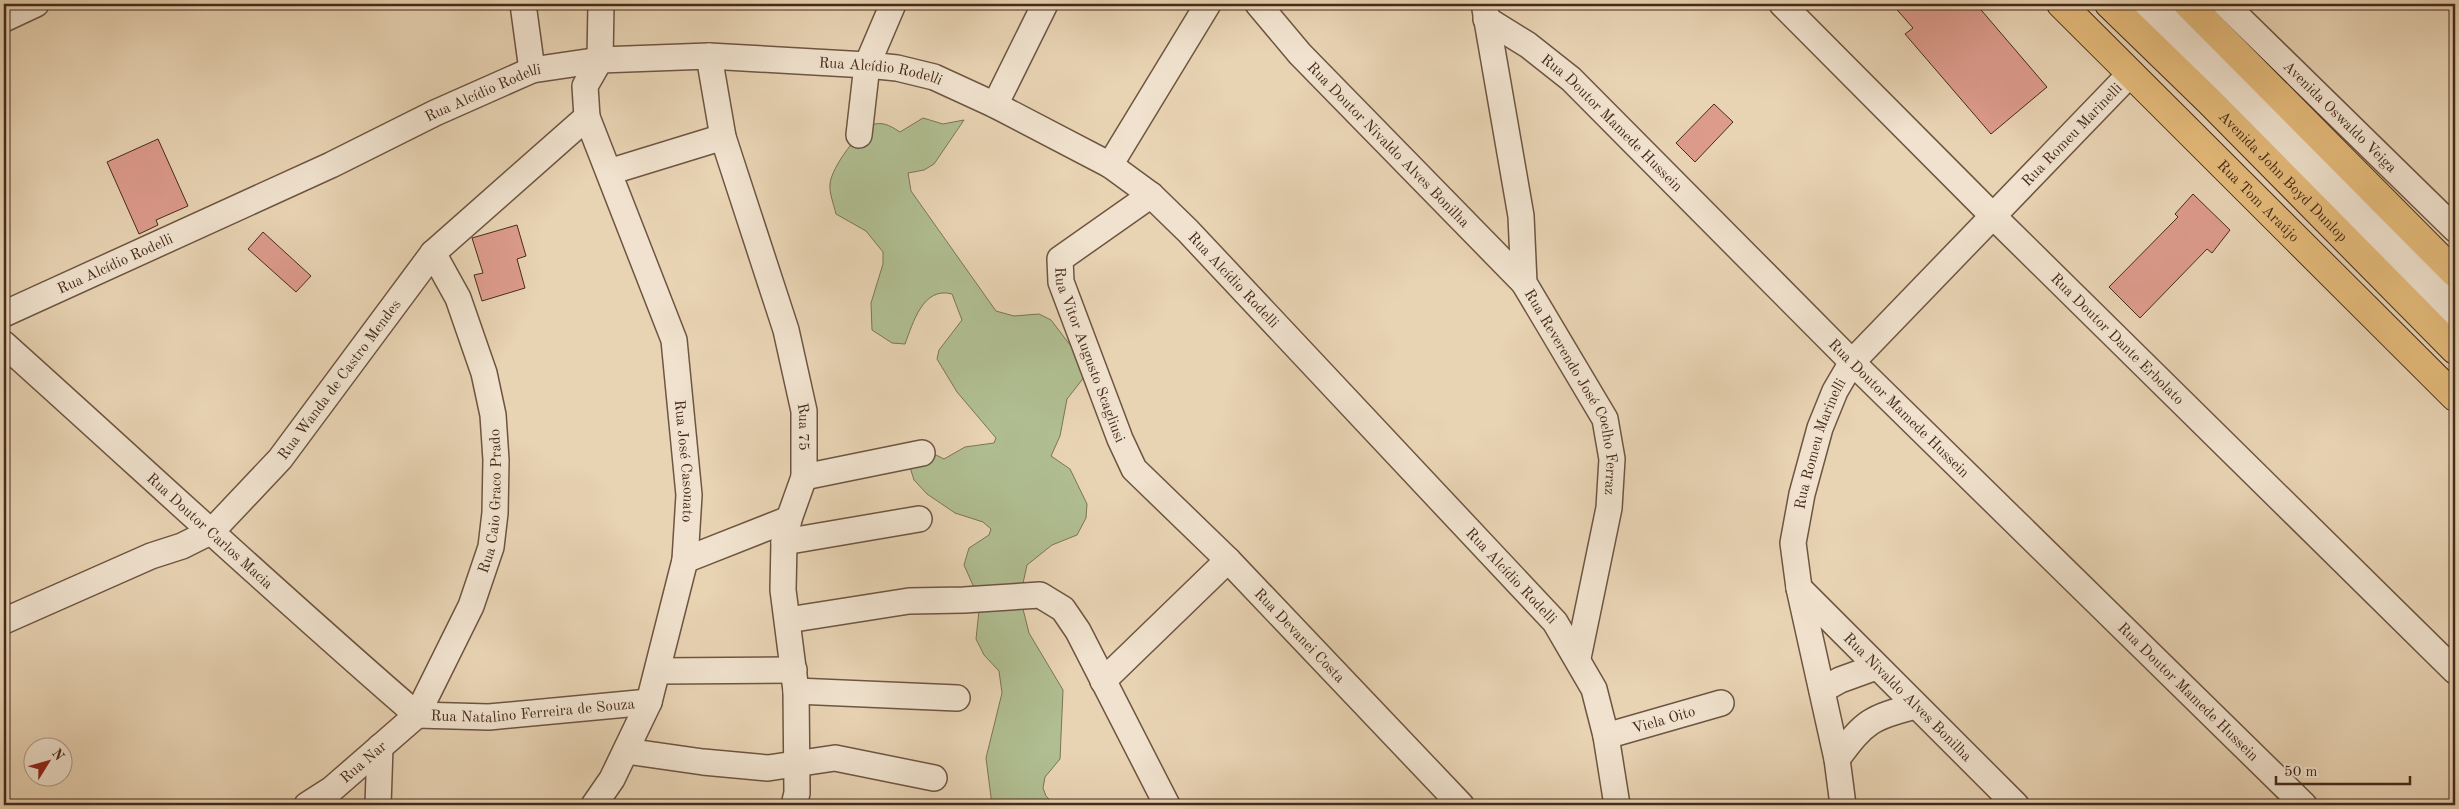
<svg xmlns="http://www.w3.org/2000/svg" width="2459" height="809" font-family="'Old Standard TT',serif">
<rect width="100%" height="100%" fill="#e8d3b3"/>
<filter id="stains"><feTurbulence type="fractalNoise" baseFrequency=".004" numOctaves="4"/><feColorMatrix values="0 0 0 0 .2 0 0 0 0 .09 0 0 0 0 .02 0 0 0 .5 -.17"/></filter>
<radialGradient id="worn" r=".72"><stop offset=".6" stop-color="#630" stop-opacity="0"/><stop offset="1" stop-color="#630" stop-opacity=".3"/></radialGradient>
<path fill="#b0be91" stroke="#7b7456" d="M923,118l20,6 21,-4 -30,44 -10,6 -16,3 3,18 85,120 18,5 25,-2 12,6 29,38 5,18 -18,23 -7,37 -9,20 19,13 17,35 -1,14 -9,17 -25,10 -25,20 -7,32 9,36 34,57 -3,69 -15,18 -2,11 3,8 9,9h-63l-6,-47 16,-65 -3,-22 -15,-16 -8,-16 4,-38 -16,-36 5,-17 20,-13 2,-6 -8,-7 -28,-9 -28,-19 -13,-14 -7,-22 13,-11 24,12 21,-12 29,-4 2,-5 -39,-46 -20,-33 2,-9 23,-30 -10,-26c-29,-8 -39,29 -47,50l-13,-1 -20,-13 -1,-27 12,-39v-12l-17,-21 -30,-17c-2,-9 -7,-21 -6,-30 1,-16 30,-56 45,-60 10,-2 17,3 25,8z"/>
<path fill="#dd9b8c" stroke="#462b1b" d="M1892,4h84l71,83 -56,47 -86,-100 8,-6z
M1714,104l19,18 -38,40 -19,-19z
M158,139l30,67 -32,14 2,5 -19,9 -32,-72z
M2193,194l37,36 -18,23 -5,-4 -67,69 -31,-31 69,-70 -3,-3z
M517,225l9,31 -9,3 8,29 -43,13 -8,-26 9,-2 -11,-35z
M263,232l48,44 -15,16 -48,-43z"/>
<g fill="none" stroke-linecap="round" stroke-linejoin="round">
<g stroke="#6e5541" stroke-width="28">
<g id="minor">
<path d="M523,4l9,66"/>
<path id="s1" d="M1258,4l42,50 224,229"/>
<path id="s2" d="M1782,4l211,212 462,455"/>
<path d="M2140,4l315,324"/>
<path d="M2168,4l287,296"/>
<path id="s3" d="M2225,4l230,225"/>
<path id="s4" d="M1485,9l36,207 3,67 81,136 7,40 -3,49 -31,150"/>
<path d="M4,19l32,-15"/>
<path id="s5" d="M1486,19l42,26 43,34 281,283 452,443"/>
<path id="s6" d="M709,56l14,81 63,193 18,81v66l-15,42 -5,23 -1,48 13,101 1,102 -3,12"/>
<path d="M995,105l50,-101"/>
<path id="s7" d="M587,117l87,223 15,155 -4,65 -36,142 -37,77 -18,26"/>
<path d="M859,135l8,-70 26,-61"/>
<path d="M1110,165l98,-161"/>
<path d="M609,172l114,-35"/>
<path id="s8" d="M1151,195l-91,64 1,23 59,157 14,30 94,91 233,245"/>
<path id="s9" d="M4,314l327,-149 104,-52 97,-43 68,-10 109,-4 158,9 30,3 37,9 61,28 115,60 41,30 37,36 367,391 39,67 12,47 11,69"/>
<path id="s10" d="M4,344c138,124 273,250 413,371"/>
<path d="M804,477l118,-24"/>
<path d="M784,542l135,-23"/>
<path d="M685,560l104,-41"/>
<path id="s11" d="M1799,588l217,217"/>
<path d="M788,620l121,-19 55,-1 76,-5 23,14 15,22 89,174"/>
<path id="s12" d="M4,621l147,-65 31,-10 30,-15 68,-72 153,-206 154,-136 -2,-31 15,-26 1,-56"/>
<path d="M658,671l136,-1"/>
<path d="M1103,681l125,-121"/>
<path d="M1822,690l18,-10 36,-13"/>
<path d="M796,691l161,7"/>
<path id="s13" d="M417,715l72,2 160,-15"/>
<path id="s14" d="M1606,736l115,-33"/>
<path d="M626,751l77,11 65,6 67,-10 99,20"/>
<path d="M1837,759c28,-38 33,-41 79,-53"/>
<path id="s15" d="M307,805l25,-16 85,-74 54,-109 20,-59 4,-34 1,-53 -3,-45 -9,-42 -26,-75 -25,-45"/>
<path d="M378,805l2,-58"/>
<path id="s16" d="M1843,805l-6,-46 -38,-171 -6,-45 9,-49 18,-66 15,-37 17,-29 279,-289"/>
</g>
</g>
<g stroke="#462b1b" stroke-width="30">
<g id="major">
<path id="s17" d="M2061,4l394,393"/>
<path id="s18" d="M2109,4l101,98 245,248"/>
<path d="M2188,4l267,269"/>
</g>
</g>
<use href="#minor" stroke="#f0e2ce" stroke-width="25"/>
<use href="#major" stroke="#e4ba7a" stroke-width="28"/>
</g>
<g text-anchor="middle" stroke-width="4" stroke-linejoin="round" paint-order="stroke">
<g font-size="15" fill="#462b1b" stroke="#f0e2ce">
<text dy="5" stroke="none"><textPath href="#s9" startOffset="932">Rua Alcídio Rodelli</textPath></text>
<text dy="5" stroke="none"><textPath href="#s9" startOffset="528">Rua Alcídio Rodelli</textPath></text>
<text dy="5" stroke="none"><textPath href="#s3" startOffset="161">Avenida Oswaldo Veiga</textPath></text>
<text dy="5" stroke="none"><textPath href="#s5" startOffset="164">Rua Doutor Mamede Hussein</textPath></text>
<text dy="5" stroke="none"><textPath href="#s16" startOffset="775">Rua Romeu Marinelli</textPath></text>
<text dy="5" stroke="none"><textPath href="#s1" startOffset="192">Rua Doutor Nivaldo Alves Bonilha</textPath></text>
<text dy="5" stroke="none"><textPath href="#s18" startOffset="245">Avenida John Boyd Dunlop</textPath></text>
<text dy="5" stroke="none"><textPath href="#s17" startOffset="279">Rua Tom Araújo</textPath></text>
<text dy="5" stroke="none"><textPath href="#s9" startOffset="122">Rua Alcídio Rodelli</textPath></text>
<text dy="5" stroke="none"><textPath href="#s9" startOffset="1352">Rua Alcídio Rodelli</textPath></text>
<text dy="5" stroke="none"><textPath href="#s2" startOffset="474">Rua Doutor Dante Erbolato</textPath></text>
<text dy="5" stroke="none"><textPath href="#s8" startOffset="212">Rua Vitor Augusto Scagliusi</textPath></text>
<text dy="5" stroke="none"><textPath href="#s12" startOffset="425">Rua Wanda de Castro Mendes</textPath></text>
<text dy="5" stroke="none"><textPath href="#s4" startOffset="399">Rua Reverendo José Coelho Ferraz</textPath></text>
<text dy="5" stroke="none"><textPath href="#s5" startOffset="569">Rua Doutor Mamede Hussein</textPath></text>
<text dy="5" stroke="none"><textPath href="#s6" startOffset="384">Rua 75</textPath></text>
<text dy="5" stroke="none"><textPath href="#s16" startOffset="370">Rua Romeu Marinelli</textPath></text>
<text dy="5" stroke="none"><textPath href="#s7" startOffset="361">Rua José Casonato</textPath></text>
<text dy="5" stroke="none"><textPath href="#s15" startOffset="372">Rua Caio Graco Prado</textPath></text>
<text dy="5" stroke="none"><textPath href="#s10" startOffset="278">Rua Doutor Carlos Macia</textPath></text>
<text dy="5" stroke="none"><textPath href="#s9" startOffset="1758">Rua Alcídio Rodelli</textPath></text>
<text dy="5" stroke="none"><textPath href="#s8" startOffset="570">Rua Devanei Costa</textPath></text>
<text dy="5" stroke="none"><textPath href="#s5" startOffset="974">Rua Doutor Mamede Hussein</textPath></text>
<text dy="5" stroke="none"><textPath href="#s11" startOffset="154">Rua Nivaldo Alves Bonilha</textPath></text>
<text dy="5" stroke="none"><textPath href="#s13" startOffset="116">Rua Natalino Ferreira de Souza</textPath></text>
<text dy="5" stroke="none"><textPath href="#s14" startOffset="60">Viela Oito</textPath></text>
<text dy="5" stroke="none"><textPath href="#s15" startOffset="71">Rua Nar</textPath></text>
</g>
</g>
<rect width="2459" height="809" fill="none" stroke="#e8d3b3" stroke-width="20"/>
<rect x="5" y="5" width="2449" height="799" fill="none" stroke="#462b1b" stroke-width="2.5"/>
<rect x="10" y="10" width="2439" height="789" fill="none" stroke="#462b1b"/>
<g transform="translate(48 762) rotate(53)"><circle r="24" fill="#f0e2ce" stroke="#ac9986"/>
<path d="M0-4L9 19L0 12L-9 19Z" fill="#8f2418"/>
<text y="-8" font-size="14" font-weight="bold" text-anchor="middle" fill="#462b1b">N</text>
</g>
<path d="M2276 776v8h134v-8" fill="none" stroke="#462b1b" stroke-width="2.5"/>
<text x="2284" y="776" font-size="15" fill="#462b1b" stroke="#f0e2ce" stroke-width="4" paint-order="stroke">50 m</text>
<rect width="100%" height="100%" filter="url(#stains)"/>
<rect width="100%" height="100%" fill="url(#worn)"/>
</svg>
